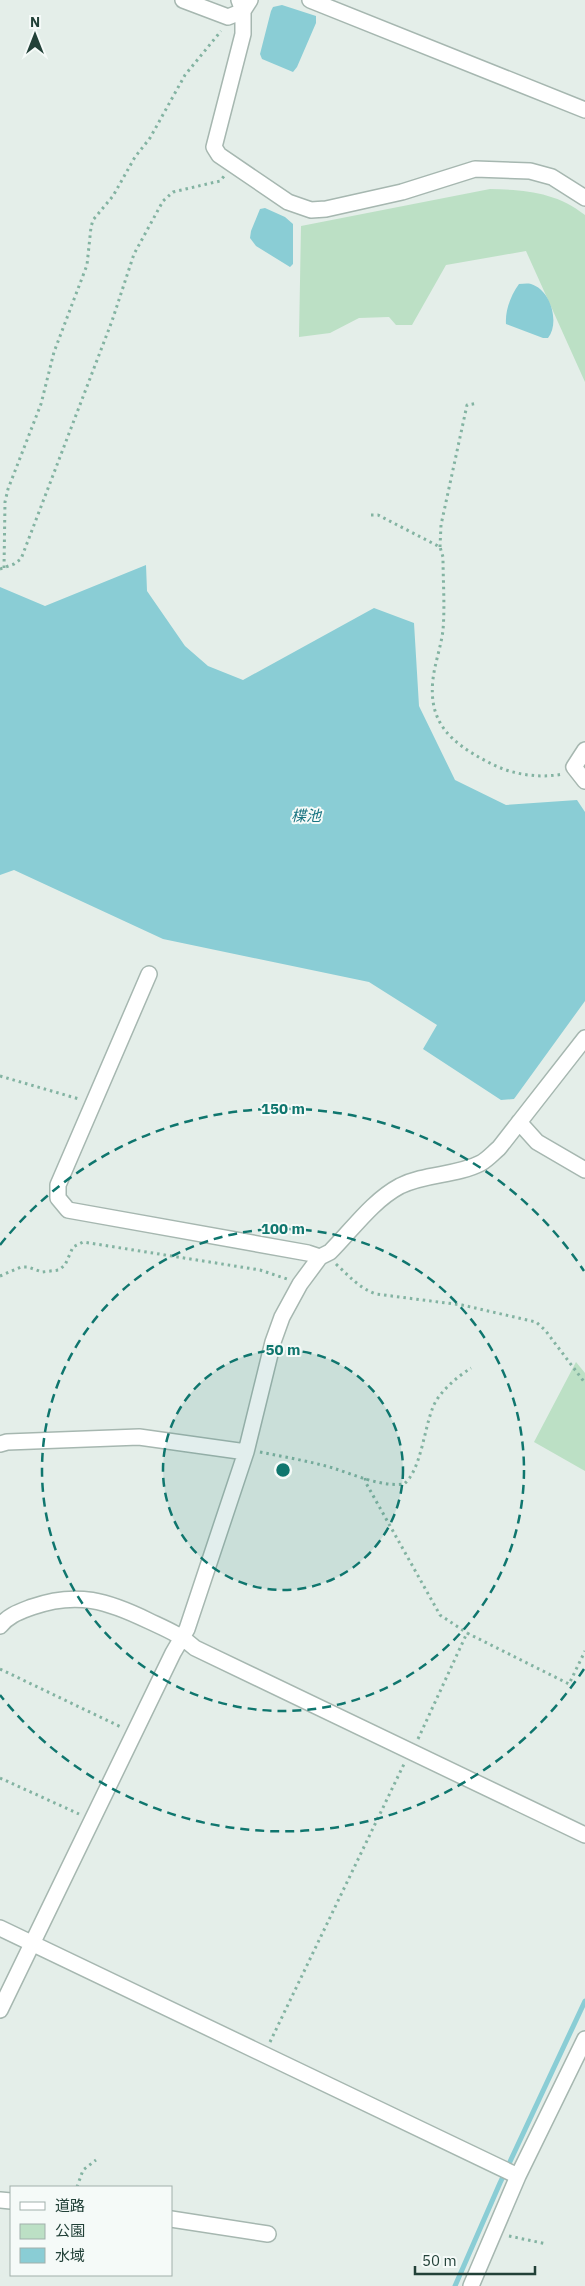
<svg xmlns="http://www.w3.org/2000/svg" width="585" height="2286" font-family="'IBM Plex Sans','Noto Sans JP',sans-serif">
<rect width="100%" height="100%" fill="#e4eee9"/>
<path fill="#bce0c5" d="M490,189c35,1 66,3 95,26v167l-59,-131 -80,14 -34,60h-16l-7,-8 -30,1 -29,15 -31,4 2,-111z
M576,1362l9,11v98l-51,-29z"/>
<path fill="#8acdd5" d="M282,5l34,11v7l-19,44 -4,5 -31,-13 -2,-5 11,-43 2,-4z
M265,208l20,9 8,7v40l-3,3 -34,-21 -6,-8 1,-7 9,-22z
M519,284c4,0 8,-1 12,0 20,6 29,39 17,54h-5l-37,-14c-1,-14 5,-29 13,-40z
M146,565l1,26 38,55 23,20 35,14 131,-72 40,15 5,83 36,74 51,25 71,-5 8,12v189l-71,98 -13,1 -78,-51 14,-24 -68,-43 -206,-43 -149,-69 -14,5v-288l45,19z"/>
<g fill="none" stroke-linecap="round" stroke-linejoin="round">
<path stroke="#8acdd5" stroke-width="5" d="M455,2286l45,-103 85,-182"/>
<g stroke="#a6b7b0" stroke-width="18">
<path id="minor" d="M183,0l45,17 15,-6 7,-11
M239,0l4,11v23l-29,113 5,8 69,47 23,8 15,-1 76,-17 73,-23 55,2 22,6 33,21
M310,0l275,110
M585,750l-11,17 11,14
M149,974l-91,211v13l10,12 240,43 12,4
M519,1122l18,20 48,28
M0,1444l7,-2 132,-5 107,15
M0,1626c9,-11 19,-14 32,-19 45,-16 76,-6 117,14 17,8 32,14 46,27l390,187
M0,1928l518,248
M0,2010l173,-357 14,-24 59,-177 27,-110 9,-25 18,-33 20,-27 10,-5c22,-22 42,-51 70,-66 26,-13 56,-10 81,-23 7,-4 12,-10 18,-15l86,-110
M0,2200l11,1
M171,2219l97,15
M471,2286l47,-110 67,-137"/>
</g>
<path stroke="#83b3a2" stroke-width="3" stroke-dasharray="2.5 4" stroke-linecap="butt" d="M371,515h7l62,32 3,10c0,24 2,49 0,73 -2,17 -8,32 -10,49 -5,43 17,63 53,82 23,13 51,18 77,13
M440,547l1,-22 26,-120 11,-2
M4,568l1,-66 3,-13 33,-85 13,-52 33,-87 4,-38 2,-7 20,-24 22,-39 15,-19 35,-63 36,-44
M0,569l14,-5 7,-5 91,-238 22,-67 29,-53 10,-9 47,-11 5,-6
M0,1076l79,23
M336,1264c13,12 23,24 40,30l86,11 74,17 9,8 40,53
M0,1276l21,-9h7l14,5 17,-2 6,-5 8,-18 10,-5 177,28 27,9
M260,1452c24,5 49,9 73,16 22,7 48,19 71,16 17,-14 20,-55 29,-77 6,-15 24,-30 38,-39
M365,1478l1,5 74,132 27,18
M0,1669l121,58
M418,1739l49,-106 102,51 16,-33
M0,1778l79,36
M270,2042l134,-278
M77,2187l6,-17 13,-10
M509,2236l38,8"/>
<use href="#minor" stroke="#fff" stroke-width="15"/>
</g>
<circle cx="283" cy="1470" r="120" fill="#0f766e" fill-opacity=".12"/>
<g fill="none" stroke="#0f766e" stroke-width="2.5" stroke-dasharray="9 6">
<circle cx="283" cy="1470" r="120"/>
<circle cx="283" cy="1470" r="241"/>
<path d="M584 1669A361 361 0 0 1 0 1695M0 1245A361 361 0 0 1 584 1271"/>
</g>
<g text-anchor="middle" stroke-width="4" stroke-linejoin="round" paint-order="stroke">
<g font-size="15" font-style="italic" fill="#197481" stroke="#f5faf8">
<text x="306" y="821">楪池</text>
</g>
</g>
<circle cx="283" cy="1470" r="8" fill="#0f766e" stroke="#f5faf8" stroke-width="2.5"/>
<g font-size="15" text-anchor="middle" font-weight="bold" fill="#0f766e" stroke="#f5faf8" stroke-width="4" stroke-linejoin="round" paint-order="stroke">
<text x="283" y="1114">150 m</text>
<text x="283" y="1234">100 m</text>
<text x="283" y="1355">50 m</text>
</g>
<rect x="10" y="2186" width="162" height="90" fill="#f5faf8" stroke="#a1b0ab"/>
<rect x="20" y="2202" width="25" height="8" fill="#ffffff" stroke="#a1b0ab"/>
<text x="55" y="2211" font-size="15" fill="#224138">道路</text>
<rect x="20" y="2224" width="25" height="15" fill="#bce0c5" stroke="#a1b0ab"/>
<text x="55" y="2236" font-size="15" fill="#224138">公園</text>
<rect x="20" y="2248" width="25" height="15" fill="#8acdd5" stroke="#a1b0ab"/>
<text x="55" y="2261" font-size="15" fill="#224138">水域</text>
<g transform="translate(35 35)" stroke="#f5faf8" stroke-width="4" paint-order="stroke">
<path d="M0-4L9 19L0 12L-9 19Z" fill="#224138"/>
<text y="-8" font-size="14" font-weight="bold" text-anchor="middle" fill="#224138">N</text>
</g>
<path d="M415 2266v8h120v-8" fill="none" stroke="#224138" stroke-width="2.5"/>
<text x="422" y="2266" font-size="15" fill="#224138" stroke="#f5faf8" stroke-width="4" paint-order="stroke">50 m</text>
</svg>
